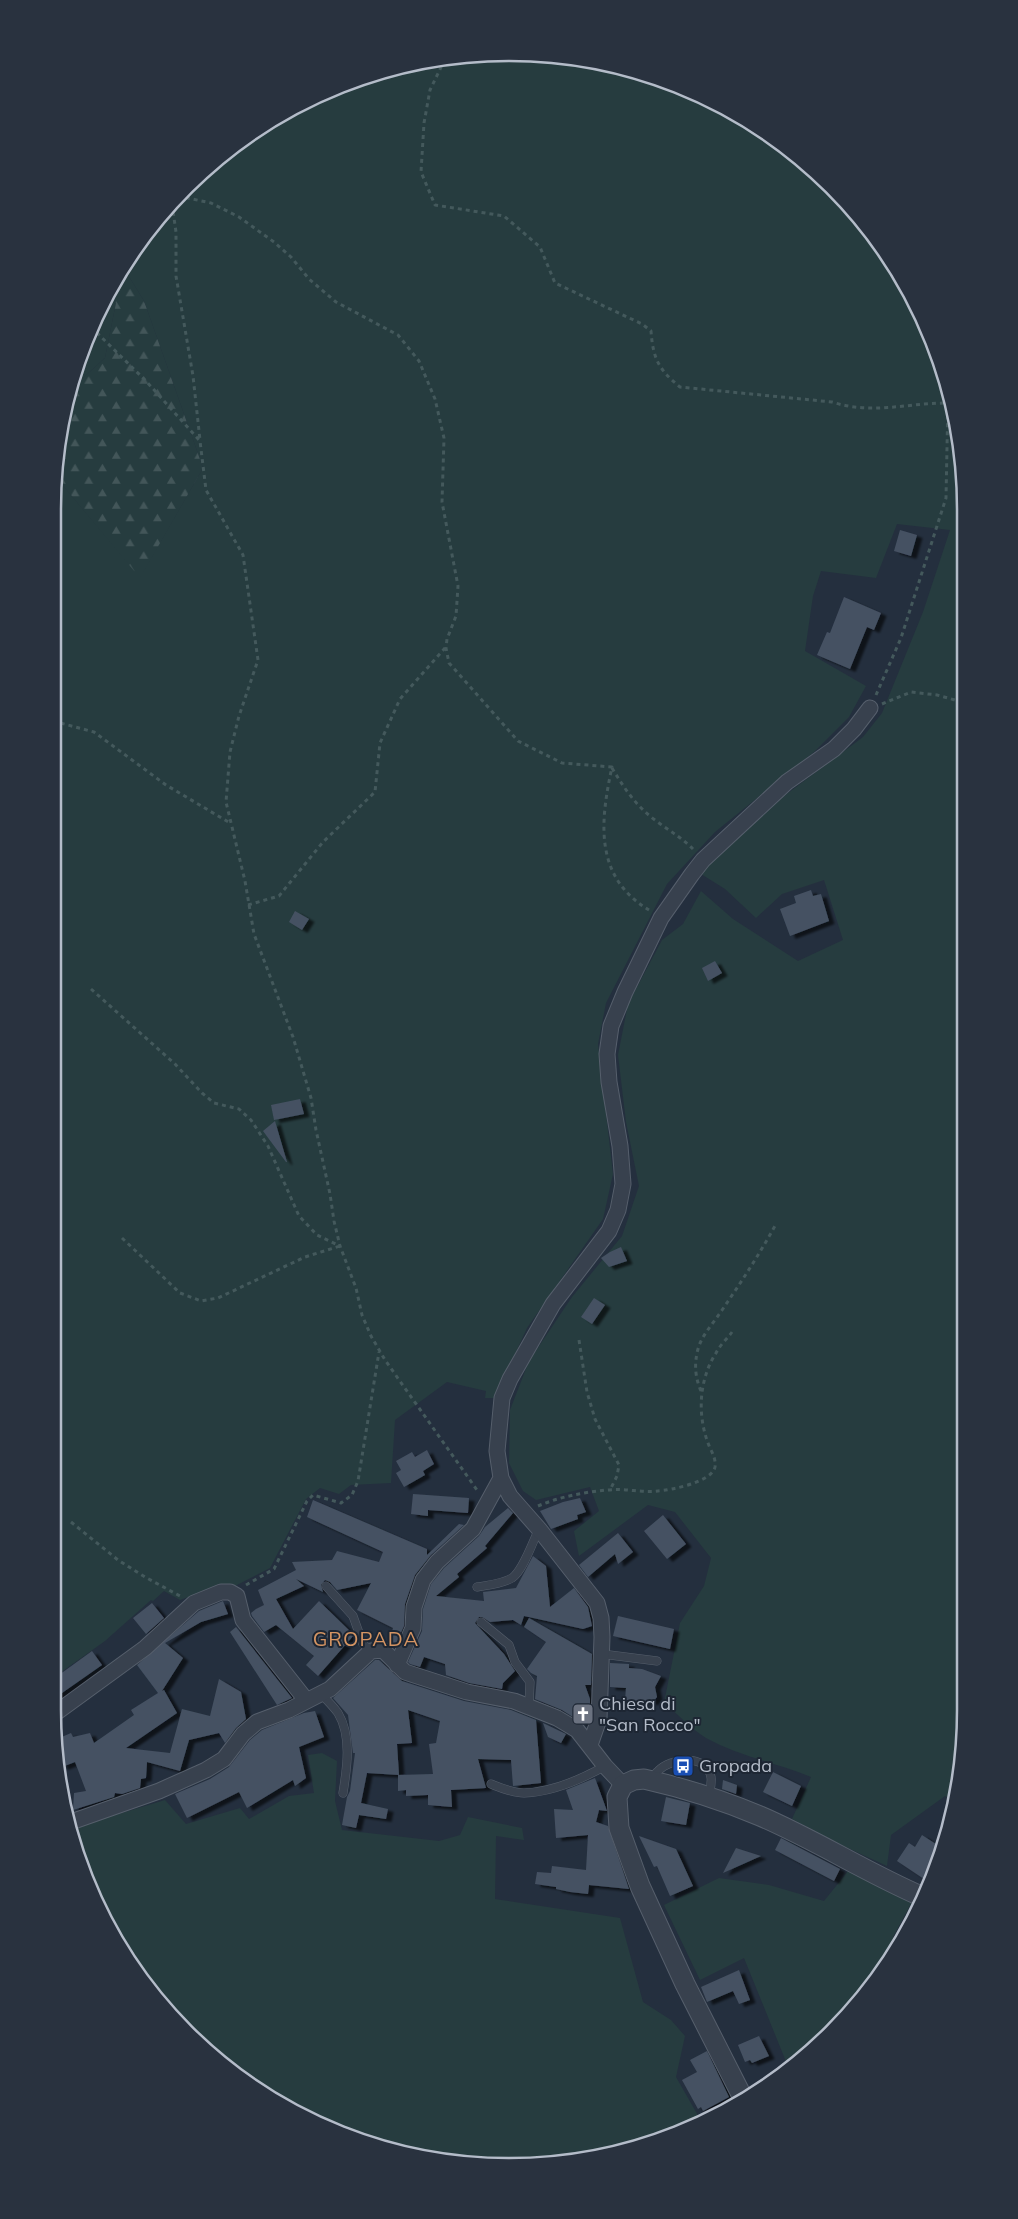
<svg xmlns="http://www.w3.org/2000/svg" width="1018" height="2219" font-family="Mulish,sans-serif">
<defs>
<pattern id="forest-firs" width="22" height="20" patternUnits="userSpaceOnUse" patternTransform="scale(1.25)"><rect width="22" height="20" fill="#263c3f"/><path d="M5 1l3.5 6h-7zM16 11l3.5 6h-7z" fill="#435659"/></pattern>
<filter id="shadow"><feDropShadow dx="5.5" dy="3" stdDeviation="1" flood-color="#0009"/></filter>
</defs>
<rect width="100%" height="100%" fill="#242f3e"/>
<path fill="#263c3f" d="M509,53l89,8 85,26 104,60 84,84 60,103 31,115 3,1195 -6,4 6,19v43l-10,94 -10,-8 -54,39 -4,31 -48,-22 -47,-25 19,-42c-35,-14 -72,-21 -105,-39 -15,-9 -28,-24 -42,-35l16,-80 24,-37 7,-28 -36,-46 -27,-7 -69,51 -5,-25 25,-20 -9,-24 -54,13 -13,-9 -14,-28 1,-53 19,-49 43,-64 50,-61 17,-50 -13,-64 -8,-67 10,-51 34,-64 21,-16 18,-33 32,28 65,42 45,-21 -19,-60 -42,14 -26,24 -31,-29 -24,-15 18,-22 53,-47 91,-68 19,-24 41,-101 27,-82 -53,-6 -21,54 -55,-7 -8,25 -8,55 61,35 -17,31 -35,35 -99,80 -48,52 -61,119 -8,41 15,130 -10,45 -76,109 -32,70h-10l1,-7 -39,-9 -52,38 -4,63 -40,2 -12,9 -19,-6 -14,11 -36,69 -37,19 -36,7 -17,6 -16,-9 -11,10 -2,-1 -46,41 -52,37v-1169l3,-32 84,100 63,-109 -59,-167 -21,-34 6,-11 57,-70 69,-56 79,-43 86,-26z
M108,296l8,7 -11,55 -35,32 17,-55z
M322,1753l15,8 -2,40 7,29 97,11 21,-6 8,-18 54,11 2,12 -28,-4 -1,63 125,19 23,84 28,18 14,16 -9,41 24,42 -102,39 -89,8 -89,-8 -139,-53 -115,-94 -52,-73 -37,-81 -5,-29 93,-28 21,24 54,-16 9,11 40,-23 25,-3 -6,-38z
M849,1870l63,32 -19,35 3,3 -44,71 -65,53 -43,-106 -44,22 -36,-75 55,-27 50,7 55,16z"/>
<path fill="url(#forest-firs)" d="M123,267l21,34 59,167 -63,110 -84,-101 5,-57 9,-30 35,-32 11,-55 -8,-7z"/>
<path fill="#455162" filter="url(#shadow)" d="M900,530l17,5 -6,21 -17,-5z
M844,597l37,16 -7,17 -7,-3 -17,42 -33,-14 10,-23 3,1z
M811,890l2,6 8,-2 8,27 -39,15 -10,-27 16,-6 -2,-7z
M295,911l14,8 -7,11 -13,-8z
M715,961l7,12 -14,8 -6,-13z
M300,1099l4,15 -30,6 -3,-15z
M275,1121l12,41h-1l-23,-31z
M621,1247l6,14 -18,6 -8,-9 9,-6z
M594,1298l11,7 -13,19 -11,-7z
M427,1450l7,14 -11,7 2,4 -21,12 -8,-14 5,-3 -5,-9 16,-9 3,5z
M413,1494l56,4 -1,15 -40,-3v6l-17,-2z
M580,1498l6,14 -9,3 1,4 -27,10 -11,-18 23,-9z
M313,1500l114,49v6l32,-31 5,1 -33,30 -16,20 -10,29 -1,22 -10,22 -5,-5 4,-15 -36,-18 14,-27 -34,7 -7,-8 -5,-2 -4,5 2,7 -27,-13 8,7 -28,13 17,30 26,-28 35,34 -36,41 -12,-11 8,-9 -38,-31 -12,7 -12,-16 -1,-3 5,-4 8,-4 -6,-15 38,-20 -4,-8 40,-2 5,-9 42,11 4,-10 -76,-35z
M508,1508l5,5 -28,33 2,2 -30,26 2,3 -23,19 48,5 -1,-9 33,-4 17,-32 13,10 4,41 24,-19 14,19 4,19 -9,3 -59,-13 -3,9 -8,-5 -23,2 -8,-5h-3l-4,6 29,31 11,17 -12,12 -1,6 -33,-6 -23,-8 -1,-11 -21,-7 -4,10 -10,-3 -2,-2 14,-31 1,-22 8,-25 13,-16 35,-32 6,-9z
M663,1515l23,29 -19,15 -23,-28z
M618,1533l15,19 -15,12 -3,-10 -27,23 -9,-12z
M223,1601l5,13 -27,8 -36,21 18,15 -21,33 2,-1 13,23 -51,35 44,5 12,-44 28,7 9,-37 22,13 5,27 -10,9 -11,15 -6,-10 -30,7 -9,31 -33,-9 -1,16 -5,1 -1,9 -18,6 -7,-1 -1,4 -41,13 1,-17 12,-2 -11,-29 -13,5 -5,-28 14,-6 2,4 17,-4 4,10 40,-28 -3,-5 27,-17 -21,-28 62,-54z
M152,1603l12,15 -18,16 -13,-16z
M618,1616l56,13 -4,20 -57,-13z
M529,1618l63,36 -1,31h-6l5,14v17l-6,8 -22,-14 -27,-11 2,-23 -6,-3 -4,-4 19,-27 -22,-15z
M236,1627l56,71 -15,7 -47,-73z
M92,1651l10,14 -50,35v-20z
M375,1660h4l23,21 62,20 47,9 25,10 5,63 -28,3 -2,-26 -33,-1 8,29 -35,2 1,17 -24,-2v-10l-22,1v-6l-8,1v-16l35,-1 -4,-30 7,-1 4,-22 -32,-11 4,33 -15,1 2,31 -32,-2 -6,30 27,6 -2,10 -27,-4 -3,13 -14,-3 5,-28 3,-6 5,-38h-2l-5,-38 -15,-17z
M610,1663l19,1v4l13,1 19,7 -6,11 2,10 -4,5 -28,-2 1,-12 -16,-1z
M315,1711l9,26 -25,10 7,31 -11,8 -2,-6 -46,28 -8,-16 -52,26 -12,-24 35,-15 19,-12 21,-27 12,-10 42,-17z
M543,1723l23,11 -5,9 -13,-6z
M773,1772l28,14 -9,20 -29,-14z
M595,1778l12,33 -8,-1 -3,12 12,4 21,63 -40,-4 -1,9 -18,-2 -14,-3v-2l-21,-3 2,-12 14,1 1,-7 34,4 2,-35 -32,3 -2,-29 19,1 -7,-20z
M723,1780l14,5 -1,9 -14,-5z
M666,1797l24,6 -4,22 -25,-4z
M922,1835l20,13 -5,18 -10,15 -30,-20 12,-18 6,4z
M639,1836l37,13 17,37 -23,10 -13,-30 -3,1z
M781,1838l59,31 -6,12 -59,-31z
M736,1848l25,8 -38,17z
M739,1970l11,30 -11,4 -6,-13 -26,11 -6,-15z
M759,2036l10,20 -17,7 -2,-3 -5,2 -7,-17z
M707,2051l22,46 -26,14 -2,-4 -3,2 -16,-29 15,-8 -7,-12z"/>
<g fill="none" stroke-linecap="round" stroke-linejoin="round">
<g stroke="#565f6c" stroke-width="9">
<path id="service" d="M326,1586l27,30 10,28 8,7
M477,1587c11,-2 25,-3 35,-9 11,-7 21,-37 27,-49
M481,1622l28,23 6,17 15,20 -1,23
M602,1654l55,7
M320,1693c6,6 13,13 18,20 14,23 9,55 5,80
M652,1781c1,-3 3,-8 6,-10 13,-13 48,-18 53,6 1,6 -1,13 -2,19
M491,1784c10,4 21,9 33,9 27,-1 58,-14 81,-27"/>
</g>
<g stroke="#565f6c" stroke-width="17">
<path id="minor" d="M397,1665l16,-37 1,-21 9,-27 14,-18 36,-33 28,-51
M53,1715l92,-67 49,-45 27,-11h9l7,4 6,24 63,80
M590,1745l9,-26 3,-82 -1,-19 -4,-15 -58,-74 -29,-33 -9,-18 -4,-27 5,-53 8,-19 43,-75 56,-73 9,-21 5,-26 -3,-38 -11,-64 -2,-28 4,-28 14,-34 36,-74 31,-44 11,-14 84,-78 47,-33 20,-20 16,-21
M71,1822l88,-31 47,-21 18,-11 19,-25 14,-12 32,-12 41,-21 41,-38 12,-1 22,22 62,20 47,9 43,17 20,12 28,36 18,19"/>
</g>
<g stroke="#565f6c" stroke-width="21">
<path id="tertiary" d="M744,2100l-59,-116 -45,-98 -21,-58 -2,-31 6,-12 11,-5 10,-1c40,9 78,21 116,37 56,24 107,57 163,81"/>
</g>
<path stroke="#44595c" stroke-width="3" stroke-dasharray="4 4" stroke-linecap="butt" d="M445,59l-15,31 -6,33 -3,49 14,33 69,11 36,31 15,36 87,41 9,7c2,28 8,39 29,56l152,15c40,13 74,1 116,1
M178,196l33,7 28,14 35,25 17,15 18,22 27,23 62,33 21,26 16,38 9,39 -2,64 16,84 -2,30 -9,23 -1,9 3,15 69,78 44,22 50,4c-12,55 -18,110 37,143
M172,204l4,28v44l17,100 7,64
M91,327l55,54 54,60 6,49 37,65 15,105 -19,56 -9,36 -4,50 19,79 9,53 39,103 18,61 5,32 14,64 4,27 6,25 16,42 6,27 9,21 14,24 92,130
M876,695l25,-57 45,-140 2,-101
M882,704l29,-12 26,3 25,7
M53,721l41,11 72,53 64,38
M612,768c12,20 24,38 43,52 13,10 26,17 38,29
M248,905l31,-9 44,-54 52,-50 5,-49 20,-44 45,-51
M91,989l84,75 27,29 12,10 25,6 12,11 17,26 31,70 18,19 23,11
M122,1238l58,55 21,8 17,-3 87,-41 35,-11
M579,1340l8,52 8,27 24,46 -2,11 -7,14
M701,1391c-6,-14 -7,-27 -3,-42 4,-14 14,-24 22,-36 20,-29 39,-58 56,-89
M538,1506c21,-9 46,-14 70,-16 17,-2 33,3 50,1 13,-1 54,-9 57,-24 1,-7 -2,-13 -5,-19 -13,-30 -12,-67 6,-95 4,-8 11,-14 16,-21
M71,1522l47,38 27,17 35,19
M246,1585l28,-16 33,-68 6,-6 28,8 11,-8 6,-14 21,-129"/>
<use href="#service" stroke="#38414e" stroke-width="8"/>
<use href="#minor" stroke="#38414e" stroke-width="15"/>
<use href="#tertiary" stroke="#38414e" stroke-width="19"/>
</g>
<defs>
<g id="church-square" transform="scale(1.125)"><rect x="-9" y="-9" width="18" height="18" rx="4" fill="#6b7280" stroke="#1d2633"/><path d="M-1.2-6h2.4v3.5h3.3v2.4h-3.3V6h-2.4V-.1h-3.3v-2.4h3.3Z" fill="#fff"/></g>
<g id="bus-square" transform="scale(1.125)"><rect x="-9" y="-9" width="18" height="18" rx="4" fill="#1a4fb4" stroke="#1d2633"/><path d="M-5-6H5V4H4V6H2V4H-2V6H-4V4H-5ZM-3.5-4V0h7V-4ZM-3.5 1.2v1.5H-2V1.2ZM2 1.2v1.5H3.5V1.2Z" fill="#fff"/></g>
</defs>
<g fill-rule="evenodd">
<use href="#church-square" x="583" y="1714"/>
<use href="#bus-square" x="683" y="1766"/>
</g>
<g text-anchor="middle" stroke-width="4" stroke-linejoin="round" paint-order="stroke">
<g font-size="18" fill="#b4bcc9" stroke="#1d2633" text-anchor="start">
<text x="599" y="1710">Chiesa di<tspan x="599" dy="21">"San Rocco"</tspan></text>
<text x="699" y="1772">Gropada</text>
</g>
<g font-size="20" letter-spacing="1" fill="#d59563" stroke="#1d2633">
<text x="366" y="1646">GROPADA</text>
</g>
</g>
<path d="M0 0H1018V2219H0ZM509 61H509A448 448 0 0 1 957 509V1710A448 448 0 0 1 509 2158H509A448 448 0 0 1 61 1710V509A448 448 0 0 1 509 61Z" fill="#29323f" fill-rule="evenodd"/>
<path fill="none" stroke="#b4bcc9" stroke-width="2.5" d="M509 61H509A448 448 0 0 1 957 509V1710A448 448 0 0 1 509 2158H509A448 448 0 0 1 61 1710V509A448 448 0 0 1 509 61Z"/>
</svg>
